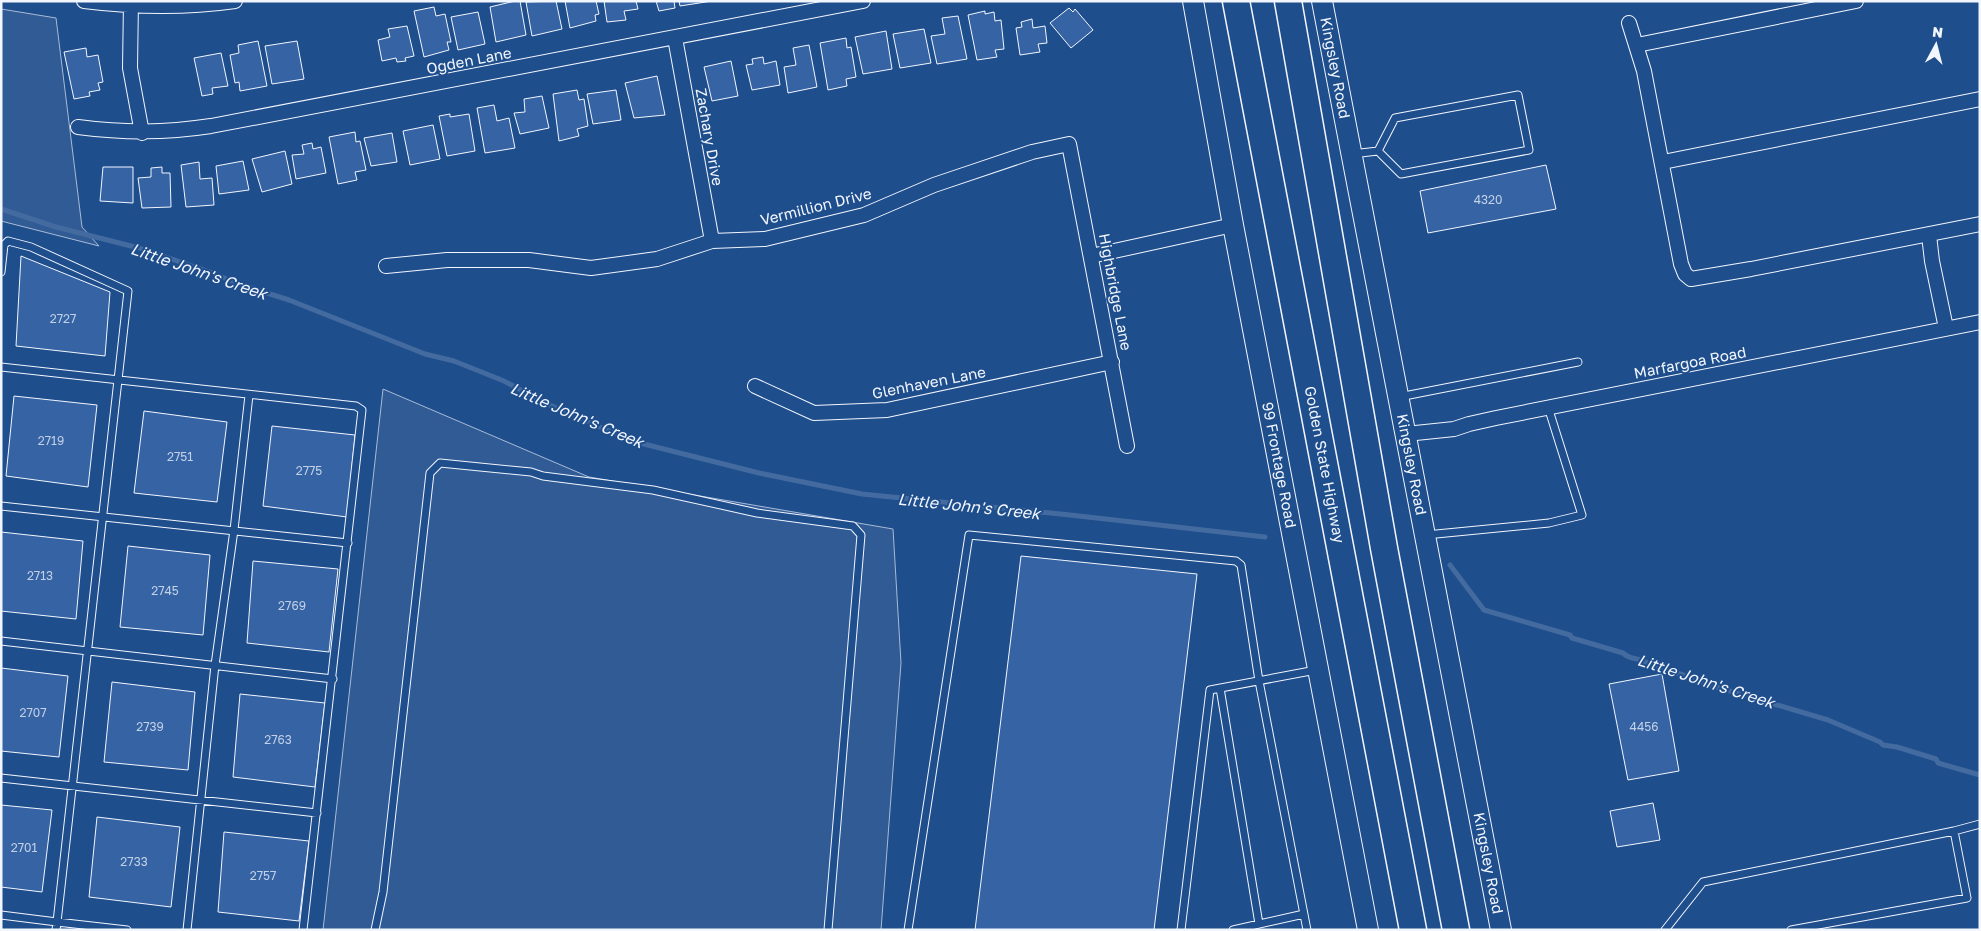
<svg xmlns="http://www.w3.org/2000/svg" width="1981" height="931" font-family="'Golos Text',sans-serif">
<rect width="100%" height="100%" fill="#1f4e8c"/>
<path fill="#305b95" stroke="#a8bbd7" d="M1,9l55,9 26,209 17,19 -98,-25z
M383,389l206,88 304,52 8,134 -20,267h-558z"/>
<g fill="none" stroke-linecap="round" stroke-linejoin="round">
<path stroke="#446ba0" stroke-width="5" d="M1,209l55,18 83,21 68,23 32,13 50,16 136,54 29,7 50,20 41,22 87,38 127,32 103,21 208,21 195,22
M1450,565l34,45 86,25 2,3 51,15c7,8 20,4 27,12l50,15 3,3 125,37 52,22 3,3 14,2 39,12 2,4 42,12"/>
</g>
<path fill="#3563a3" stroke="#f2f6ff" d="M515,1h5l6,34 -30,7 -6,-35z
M556,1l6,28 -30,7 -6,-34z
M565,1h31l3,13 -4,1 1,6 -26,7z
M604,1h32l2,8 -14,2 2,9 -19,2z
M656,1h18l1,7 -16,3z
M679,1h33l-32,5z
M434,7l2,9 9,-2 6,28h-4l2,8 -25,7 -10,-46z
M1069,8l4,4 2,-3 18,21 -22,18 -21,-25z
M985,11v3l9,-2 1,9 6,-1 3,29 -9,1 2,7 -20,3 -9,-45z
M478,12l7,32 -27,6 -7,-33z
M958,16l9,43 -30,5 -6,-28 14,-2 -3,-16z
M1032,19l1,9 12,-2 2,17 -9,1 2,8 -20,3 -4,-27 6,-1 -1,-5z
M407,26l7,30 -9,2 1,3 -9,1 -1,-4 -14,3 -4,-21 12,-3 -2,-8z
M924,29l7,34 -31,5 -7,-34z
M886,31l6,38 -29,5 -8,-37z
M846,38l1,10 4,-1 5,30 -10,2 1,7 -19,4 -8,-47z
M258,41l9,45 -27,5 -1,-9 -4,1 -5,-28 9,-2 -1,-8z
M297,41l7,38 -32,5 -7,-38z
M809,45l8,42 -29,6 -4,-26 12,-2 -3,-17z
M86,48l1,9 11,-2 5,27 -5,1 2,7 -11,2 1,4 -16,3 -10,-47z
M221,53l7,33 -16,2 1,6 -11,2 -8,-38z
M763,57l1,7 12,-3 4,24 -28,5 -6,-25 7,-1 -1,-5z
M731,61l7,35 -26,5 -8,-34z
M657,76l8,39 -31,3 -9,-35z
M577,90l2,10 5,-1 4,27 -11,3 2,7 -20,5 -6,-47z
M616,90l5,30 -28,4 -6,-30z
M542,96l7,32 -29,6 -6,-21 11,-1 -1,-13z
M494,105l3,16 12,-3 6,30 -30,5 -8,-45z
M450,114v3l19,-3 6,37 -28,5 -8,-40z
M433,125l7,34 -30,6 -7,-34z
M355,132l1,10 4,-1 6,29 -11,2 2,8 -19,4 -9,-47z
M392,133l5,29 -26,4 -7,-28z
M312,143l1,6 8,-2 5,26 -30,6 -4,-24 12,-1 -2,-9z
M285,151l7,33 -30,8 -10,-33z
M243,161l6,29 -30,4 -3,-28z
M199,162l1,17 12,-1 2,27 -28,2 -5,-42z
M1546,165l10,44 -128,24 -8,-42z
M103,167h30v36l-33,-2z
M162,167v6h8l1,34 -29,1 -4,-30 13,-1v-9z
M21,256l89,36 -5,64 -89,-10z
M14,396l83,9 -9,82 -82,-11z
M144,411l83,11 -10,80 -83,-9z
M272,426l83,9 -8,82 -84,-11z
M1,532l82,9 -7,78 -75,-8z
M128,546l82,9 -7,80 -83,-8z
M1021,556l176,18 -43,356h-179z
M253,561l85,8 -9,83 -82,-9z
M1,668l67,8 -9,81 -58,-6z
M1662,674l17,97 -51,9 -19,-96z
M112,682l83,10 -7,78 -84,-8z
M240,694l85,9 -10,84 -82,-10z
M1653,803l7,37 -43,7 -7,-36z
M1,805l51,5 -10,82 -41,-5z
M97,817l83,10 -9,80 -82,-10z
M224,832l85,9 -10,80 -81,-9z"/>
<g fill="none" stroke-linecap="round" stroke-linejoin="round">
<g stroke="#f2f6ff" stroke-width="9">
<path id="lane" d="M1352,154l26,-3 23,23 128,-24 -11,-55 -123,23 -17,33
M1,272l3,-27 4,-4 23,6 97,44 -71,631 70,8
M1,367l355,39 6,4 -59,520
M1399,397l179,-35
M1,506l347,37
M1426,535l123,-12 33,-8 -34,-108
M1,641l332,38
M1220,688l39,236
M1,778l316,35
M1,915l56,7 -1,8
M187,930l28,-265 19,-135 15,-135
M375,930l8,-38 47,-419 10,-10 91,9 12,4 110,14 104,23 96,13 8,9 -33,395
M908,930l61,-395 267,26 5,4 18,116 48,249
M1181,930l29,-240 106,-20
M1233,930l71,-16
M1665,930l38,-48 251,-51
M1791,930l176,-32 -13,-67 26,-7"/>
</g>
<g stroke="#f2f6ff" stroke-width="16">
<path id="street" d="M84,1c49,6 102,7 151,0
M131,1l-1,67 12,65
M1629,23l15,48 37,193 4,10 6,5 60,-10 229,-45
M675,38l37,203
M1637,45l219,-44
M78,127c47,6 86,6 133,-1l652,-125
M1663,162l317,-63
M1929,235l3,26 14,67
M1091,256l142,-31
M386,266l61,-6h82l62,8 66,-9 55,-18 53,-2 99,-24 70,-30 98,-33 37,-8 58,302
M755,386l59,27 73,-3 225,-48
M1406,434l48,-5 15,-5 27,-6 484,-96"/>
</g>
<g stroke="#f2f6ff" stroke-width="22">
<g id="secondary">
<path id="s1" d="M1193,1l40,224 135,705"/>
<path id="s2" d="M1322,1l179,929"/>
</g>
</g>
<g stroke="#f2f6ff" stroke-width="29">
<g id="highway">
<path id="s3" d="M1236,1l177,929"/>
<path d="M1288,1l96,547 72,382"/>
</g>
</g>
<use href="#lane" stroke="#1f4e8c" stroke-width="7"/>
<use href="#street" stroke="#1f4e8c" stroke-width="14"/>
<use href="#secondary" stroke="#1f4e8c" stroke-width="20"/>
<use href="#highway" stroke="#1f4e8c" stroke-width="26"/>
</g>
<g text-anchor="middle" stroke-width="4" stroke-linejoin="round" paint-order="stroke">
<g font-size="12" fill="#c3d1e8">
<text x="1488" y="204">4320</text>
<text x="63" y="323">2727</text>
<text x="51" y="445">2719</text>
<text x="180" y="461">2751</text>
<text x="309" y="475">2775</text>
<text x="40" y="580">2713</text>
<text x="165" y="595">2745</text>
<text x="292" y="610">2769</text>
<text x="33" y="717">2707</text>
<text x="150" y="731">2739</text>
<text x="1644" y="731">4456</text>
<text x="278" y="744">2763</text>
<text x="24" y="852">2701</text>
<text x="134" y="866">2733</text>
<text x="263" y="880">2757</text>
</g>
<g font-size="15" fill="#f2f6ff" stroke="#1f4e8c">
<text transform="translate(469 61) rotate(-11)" y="5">Ogden Lane</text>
<text dy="5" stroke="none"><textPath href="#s2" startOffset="68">Kingsley Road</textPath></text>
<text transform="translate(709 137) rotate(80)" y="5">Zachary Drive</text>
<text transform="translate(816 207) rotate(-14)" y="5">Vermillion Drive</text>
<text transform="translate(1115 292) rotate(79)" y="5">Highbridge Lane</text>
<text transform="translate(1690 363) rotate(-11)" y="5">Marfargoa Road</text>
<text transform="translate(929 383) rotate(-11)" y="5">Glenhaven Lane</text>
<text dy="5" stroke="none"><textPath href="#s3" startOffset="472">Golden State Highway</textPath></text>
<text dy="5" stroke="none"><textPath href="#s2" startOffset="472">Kingsley Road</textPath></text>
<text dy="5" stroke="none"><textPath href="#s1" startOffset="472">99 Frontage Road</textPath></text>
<text dy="5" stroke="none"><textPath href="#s2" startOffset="878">Kingsley Road</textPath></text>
</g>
<g font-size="16" font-style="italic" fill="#f2f6ff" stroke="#1f4e8c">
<text transform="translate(199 271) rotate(19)" y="6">Little John's Creek</text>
<text transform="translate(577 415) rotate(23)" y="6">Little John's Creek</text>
<text transform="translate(969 506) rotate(6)" y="6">Little John's Creek</text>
<text transform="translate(1706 681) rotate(18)" y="6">Little John's Creek</text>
</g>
</g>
<rect width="1981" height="931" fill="none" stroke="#f2f6ff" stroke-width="5"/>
<g transform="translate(1936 45) rotate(7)" stroke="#1f4e8c" stroke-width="4" paint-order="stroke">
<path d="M0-4L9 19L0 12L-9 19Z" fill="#f2f6ff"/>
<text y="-8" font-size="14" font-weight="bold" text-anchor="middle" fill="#f2f6ff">N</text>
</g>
</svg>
